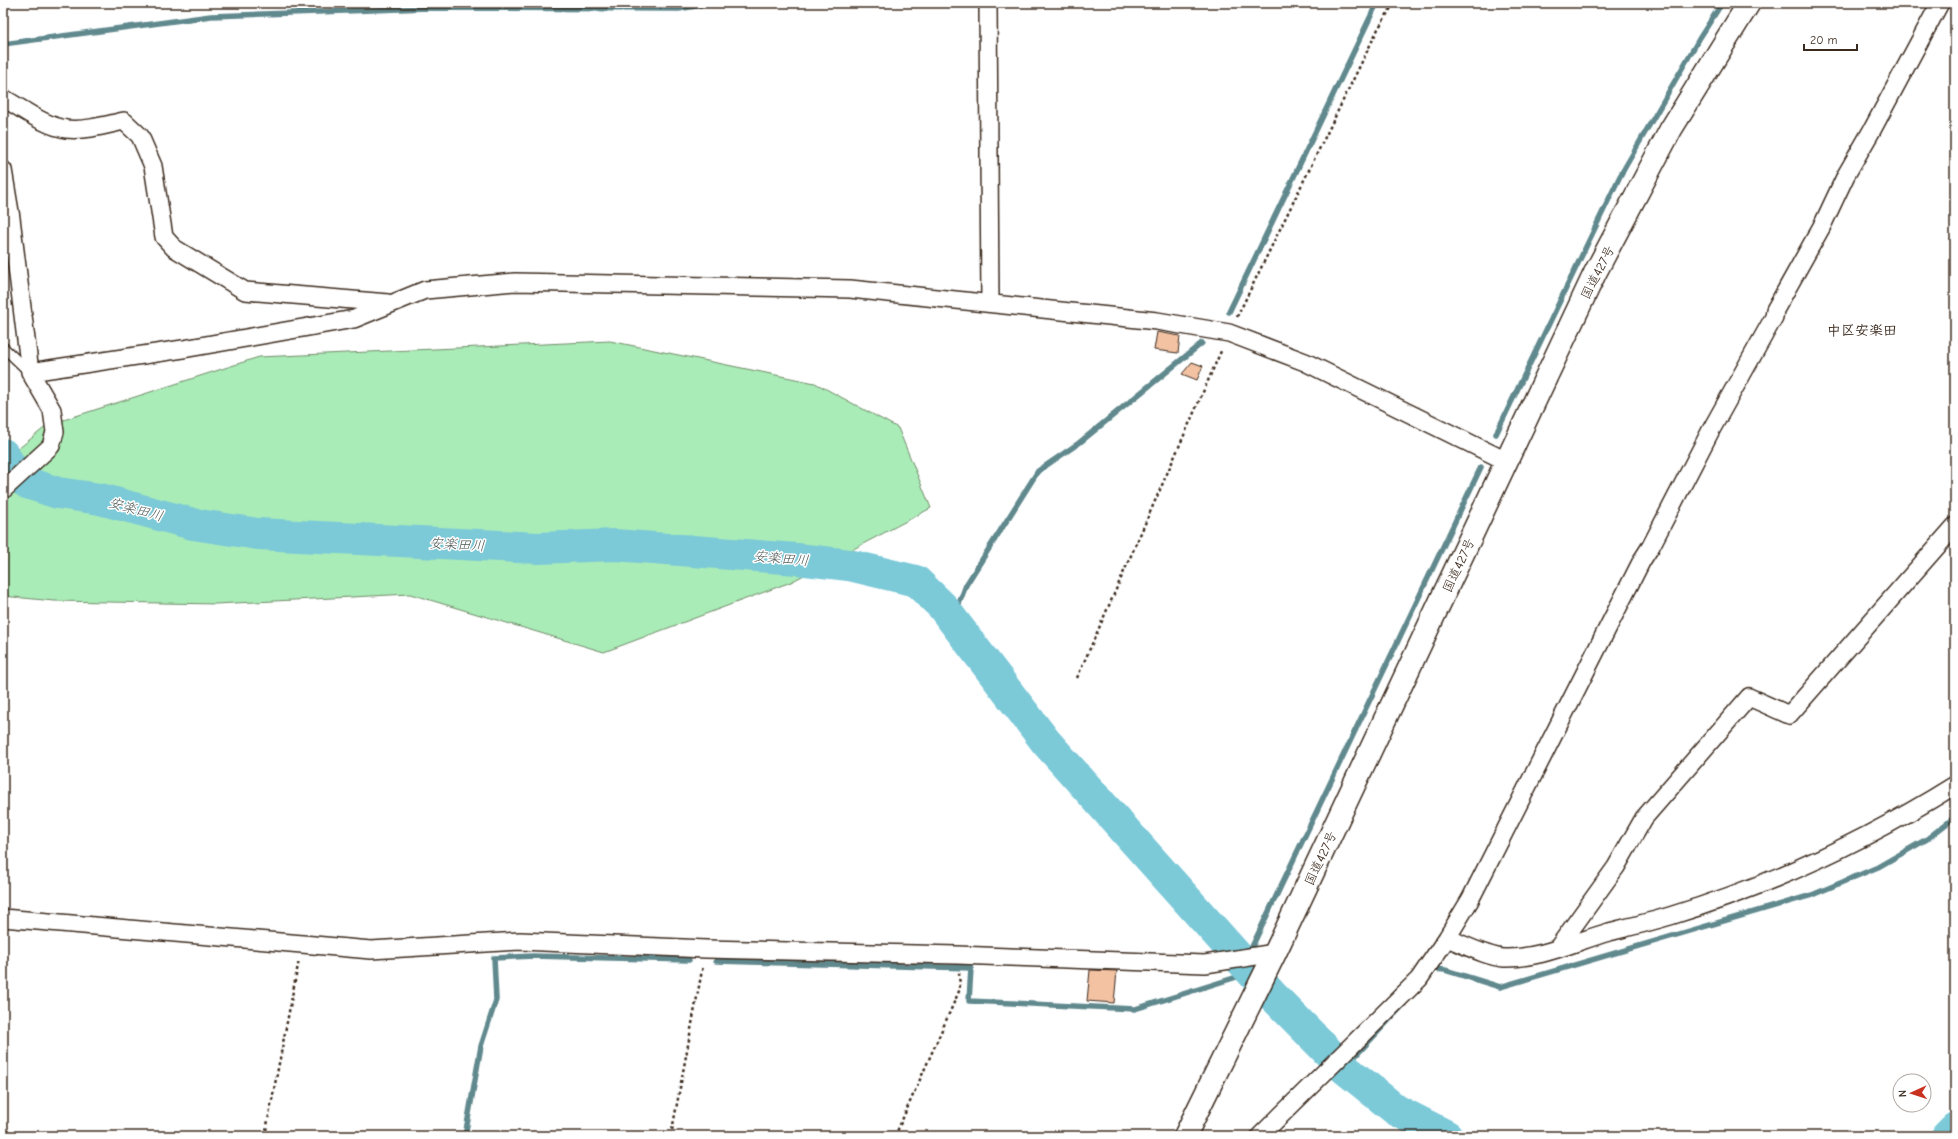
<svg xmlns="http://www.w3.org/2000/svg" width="1958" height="1139" font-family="'Comic Neue','Klee One',sans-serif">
<rect width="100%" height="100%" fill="#fff"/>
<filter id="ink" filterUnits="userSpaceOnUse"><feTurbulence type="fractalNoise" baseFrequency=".025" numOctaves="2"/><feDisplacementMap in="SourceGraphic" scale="8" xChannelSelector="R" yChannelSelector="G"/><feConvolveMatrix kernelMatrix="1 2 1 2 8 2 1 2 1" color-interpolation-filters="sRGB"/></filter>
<g filter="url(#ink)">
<path fill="#a9ecb7" stroke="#728b6a" d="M610,341l205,42 83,45 33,80 -140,74 -187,70 -194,-58 -194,10 -162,-3 -51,-5v-135l45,-36 211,-68z"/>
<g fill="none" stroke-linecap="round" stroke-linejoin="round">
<path stroke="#61898e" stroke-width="5.5" d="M3,44l208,-28 217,-8 251,1 33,-6
M1229,312l148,-309
M1496,434l124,-258 79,-137 23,-36
M953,620l13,-35 72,-114 41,-28 123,-100
M1249,953l232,-486
M716,961l255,7 -2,33 166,8 105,-33 9,-5
M1431,971l2,-2 12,1 55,17 312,-92 66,-28 49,-28 28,-22
M1344,1068l60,-64
M465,1136l16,-90 15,-46 -2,-42 39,-2 156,4"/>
<path stroke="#7bc9d8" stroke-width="32" d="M3,454l10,16 14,13 31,10 42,6 93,25 65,10 280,14 77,-3 182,14 52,6 67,16 26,25 104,136 226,253 72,73 52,42 51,26
M1947,1136l8,-8"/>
</g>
<path fill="#f3c2a3" stroke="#3b2a1e" d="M1157,332l23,4 -2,17 -24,-3z
M1192,362l11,4 -6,14 -15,-6z
M1090,970l27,1 -3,32 -27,-2z"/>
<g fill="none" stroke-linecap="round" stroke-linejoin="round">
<g stroke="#3b2a1e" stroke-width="12">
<path id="service" d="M3,347l25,24"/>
</g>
<g stroke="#3b2a1e" stroke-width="20">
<path id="minor" d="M988,3l2,300
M3,98c19,10 41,28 63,31 20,2 40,-4 58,-8l16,15 13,30 11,71 10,11 71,43 143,12
M3,170l8,48 19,154 22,38 3,22 -4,14 -48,44
M30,372l153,-23 171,-30 71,-29 90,-8 335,7 307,32 72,12 76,29 201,99
M3,918l368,32 149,-9 186,8 251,6 248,9 70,-11
M1447,938c16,6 40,19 57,20 36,1 70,-16 105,-26 20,-5 41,-10 61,-16 99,-30 197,-76 285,-131
M1557,949l59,-82 28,-49 105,-121 40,18 166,-189
M1260,1136l159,-157 28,-41 23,-38 172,-340 9,-14 60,-116 63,-113 1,-7 47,-84 24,-51 26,-45 68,-127"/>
</g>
<g stroke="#3b2a1e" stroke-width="25">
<path id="trunk" d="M1185,1136l90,-183 320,-680 76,-144 78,-126"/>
</g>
<path stroke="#3b2a1e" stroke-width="2.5" stroke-dasharray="3 3" stroke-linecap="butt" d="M1237,317l141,-288 16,-26
M1077,678l145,-329
M265,1136l34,-176
M671,1136l32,-171
M895,1136l65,-147 -1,-17"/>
<use href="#service" stroke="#fff" stroke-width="9"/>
<use href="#minor" stroke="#fff" stroke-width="17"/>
<use href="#trunk" stroke="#fff" stroke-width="22"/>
</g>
</g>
<g text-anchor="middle" stroke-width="3" stroke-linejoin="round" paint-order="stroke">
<g font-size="13" fill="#3b2a1e" stroke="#fff">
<text transform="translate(1597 272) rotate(-63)" y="5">国道427号</text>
<text transform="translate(1458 565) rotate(-65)" y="5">国道427号</text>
<text transform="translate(1320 858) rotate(-65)" y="5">国道427号</text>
</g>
<g font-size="14" font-weight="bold" fill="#3b2a1e" stroke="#fff">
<text x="1862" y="335">中区安楽田</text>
</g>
<g font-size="14" font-style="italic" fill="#4e5a56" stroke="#fff">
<text transform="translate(136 509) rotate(15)" y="5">安楽田川</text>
<text transform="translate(457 544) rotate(3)" y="5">安楽田川</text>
<text transform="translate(781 558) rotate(5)" y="5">安楽田川</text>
</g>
</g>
<rect width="1958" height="1139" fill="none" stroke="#fff" stroke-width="16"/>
<rect x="8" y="8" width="1942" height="1123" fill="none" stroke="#3b2a1e" stroke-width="1.5" filter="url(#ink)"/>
<g transform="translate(1912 1093) rotate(267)"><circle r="19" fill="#ffffff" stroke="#b1aaa5"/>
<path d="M0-3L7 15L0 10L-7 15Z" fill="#c8321e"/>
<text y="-6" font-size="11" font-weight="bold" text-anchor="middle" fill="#3b2a1e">N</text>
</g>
<path d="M1804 44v6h53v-6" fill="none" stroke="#3b2a1e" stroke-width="2"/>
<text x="1810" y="44" font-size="12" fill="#3b2a1e" stroke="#ffffff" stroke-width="3" paint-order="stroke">20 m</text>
</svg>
